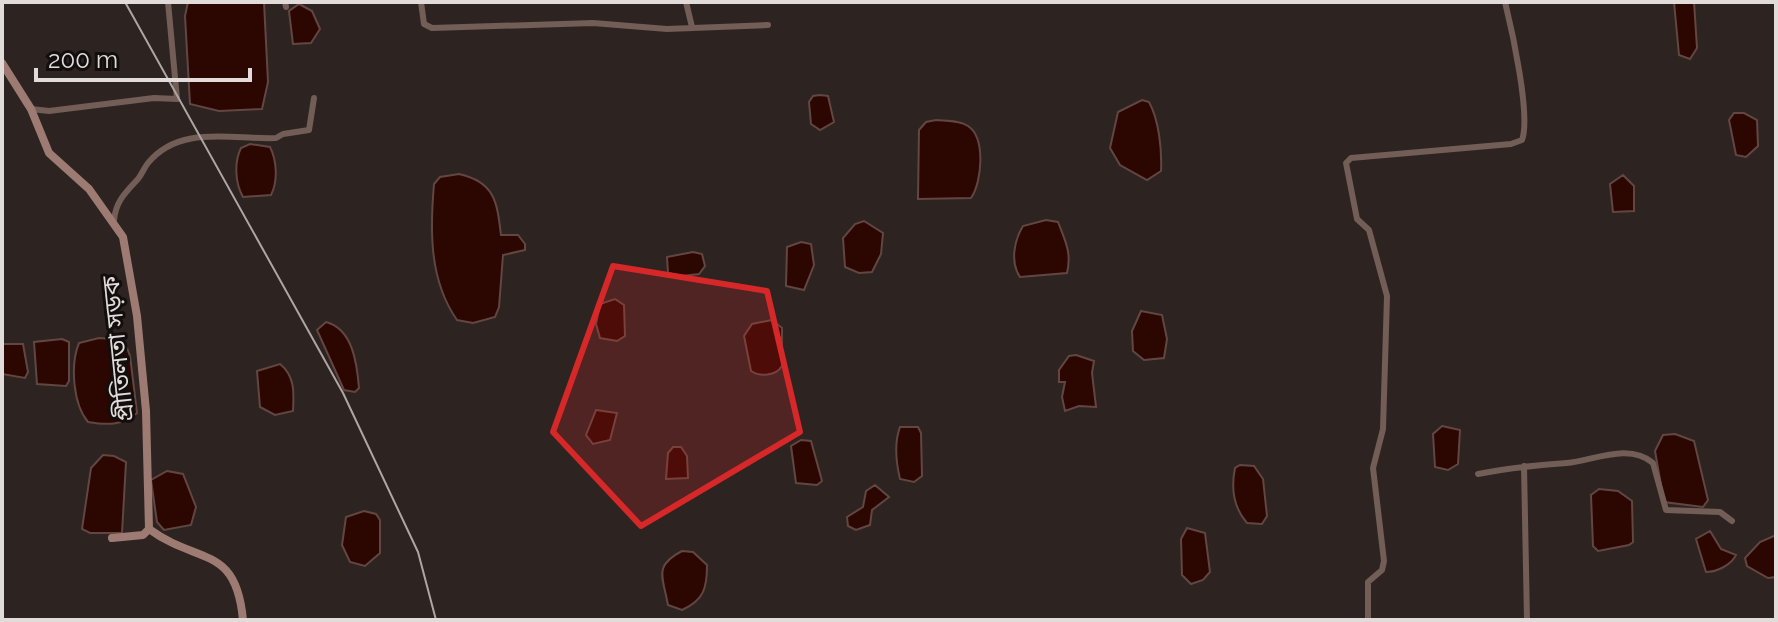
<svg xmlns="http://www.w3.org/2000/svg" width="1778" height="622" font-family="Raleway,'Noto Sans Bengali',sans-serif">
<rect width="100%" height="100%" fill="#2d2421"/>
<path fill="#2c0600" stroke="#624641" stroke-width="2" d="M188,2h76l4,80 -6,27 -43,2 -29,-7 -5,-88z
M1674,2h20l3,46 -7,11 -11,-4z
M299,4l13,7 8,18 -9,14 -18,1 -4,-33z
M820,95l8,1 6,26 -14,8 -9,-6 -2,-22 4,-6z
M1142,100l7,2c10,18 13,48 12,69l-14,9 -27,-15 -10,-17 8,-36z
M1734,113h10l13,7 1,26 -12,11 -10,-2 -7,-35z
M936,120c10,1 23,0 32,6 18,12 14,56 3,72l-53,1 1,-69 7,-8z
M250,144l20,3c7,14 8,34 1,48l-28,2c-8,-14 -9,-35 -2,-49z
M459,174c36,8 38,28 42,61h17l7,9v6l-22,5 -4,52 -4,10 -22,6 -16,-3c-28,-40 -27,-90 -23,-136l6,-7z
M1623,175l11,11v25l-21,1 -3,-28z
M1046,220l12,2c7,18 14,31 9,51l-47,4c-10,-15 -6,-36 3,-51z
M864,221l19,12 -2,21 -9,18 -13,1 -14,-6 -2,-29 12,-14z
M801,242l10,2 3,21 -10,25 -18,-4 1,-39z
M693,252l9,2 3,12 -6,8 -17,2 -14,-3 -1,-16z
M615,299l9,6 1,31 -8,5 -17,-3 -4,-14 4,-20z
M1141,311l21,4 5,24 -3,19 -20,2 -11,-9 -1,-20z
M772,320l10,8v38c-6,10 -22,11 -31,5l-7,-35 8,-12z
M326,322c27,7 31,42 33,66l-4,4 -11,-2 -27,-60z
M99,338l25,2 6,16 7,57c-14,13 -31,12 -49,9 -15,-18 -18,-57 -9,-79z
M62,339l7,3v39l-3,5 -29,-2 -3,-42z
M2,344h21l5,28 -3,6 -23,-4z
M1076,355l18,6 -2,12 4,34 -17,-1 -14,5 -3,-14 3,-15h-6v-12l10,-14z
M280,364c15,12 14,29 13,47l-18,4 -15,-8 -3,-36z
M596,410l21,3 -7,27 -17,4 -7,-9z
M1442,426l18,4 -2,34 -10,6 -13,-3 -2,-33z
M900,427h18l3,6 1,43 -8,6 -14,-3c-4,-17 -6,-36 0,-52z
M1675,434l19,7 14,59 -5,7 -39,-5 -9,-51 8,-16z
M801,440l10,1 11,40 -5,4 -21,-2 -5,-37z
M673,447h8l6,9 1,22 -22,1 2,-26z
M103,455l11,1 12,6 -4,71h-32l-8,-4 9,-61z
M1240,465l14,1 9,13 4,37 -5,8 -15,-1c-14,-16 -16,-35 -12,-55z
M167,471l16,3 13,33 -5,18 -27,5 -7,-8 -6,-42z
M875,485l14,12 -17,13 -2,15 -14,5 -8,-4 -1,-9 16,-10 3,-16z
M1599,489l19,2 14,10 1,41 -4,3 -31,6 -5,-5 -2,-51z
M364,511l12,3 4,6v33l-15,13 -15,-4 -8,-17 4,-28z
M1187,528l18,5 5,39 -7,8 -12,4 -9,-9 -1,-36z
M1710,531l11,18 15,6c-5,10 -19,17 -30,17l-10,-33z
M1776,535v42l-8,1 -21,-12 -2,-8 15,-16z
M682,551l11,1 14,13c0,23 -3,35 -25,45l-14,-5c-5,-28 -15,-39 14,-54z"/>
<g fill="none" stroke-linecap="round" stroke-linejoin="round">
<path stroke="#725d57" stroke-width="6" d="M285,2l1,5
M421,2l3,22 8,4 161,-5 74,6 101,-4
M686,2l6,25
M31,109l18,2 105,-13 23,1 -9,-97
M114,220c2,-19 11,-27 24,-41 4,-5 6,-11 10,-16 32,-39 84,-23 128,-25l7,-4 26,-4 5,-32
M1524,466l3,154
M1478,474c30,-6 59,-9 89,-11 25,-2 62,-21 86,0l13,47 54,2 12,9
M1368,620v-38l14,-12 2,-9 -11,-93 10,-39 4,-133 -18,-66 -12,-11 -11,-56 5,-5 160,-14 11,-4c9,-24 -10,-110 -17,-138"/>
<path stroke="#9d7b72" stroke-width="8" d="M2,63l29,46 18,44 40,36 34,48 14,79 9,95 3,118
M149,529c49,36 87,15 94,91
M112,538l31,-3 6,-6"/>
<path stroke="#ada6a4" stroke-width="2" d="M125,2l218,391 75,159 18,68"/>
</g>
<path fill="#d62828" fill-opacity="0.2" stroke="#d62828" stroke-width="6" stroke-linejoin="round" d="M613,266l154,25 33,141 -159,94 -88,-94z"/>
<g text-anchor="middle" stroke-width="6" stroke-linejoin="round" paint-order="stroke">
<g font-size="24" fill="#e1dbd9" stroke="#120e0d">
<text transform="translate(118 349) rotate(-96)" y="8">প্রীতিলতা সড়ক</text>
</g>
</g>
<rect width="1778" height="622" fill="none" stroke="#e1dbd9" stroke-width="8"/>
<path d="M36 68v12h214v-12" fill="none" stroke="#e1dbd9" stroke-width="4"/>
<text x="48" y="68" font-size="24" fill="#e1dbd9" stroke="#120e0d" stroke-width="6" paint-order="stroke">200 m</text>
</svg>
